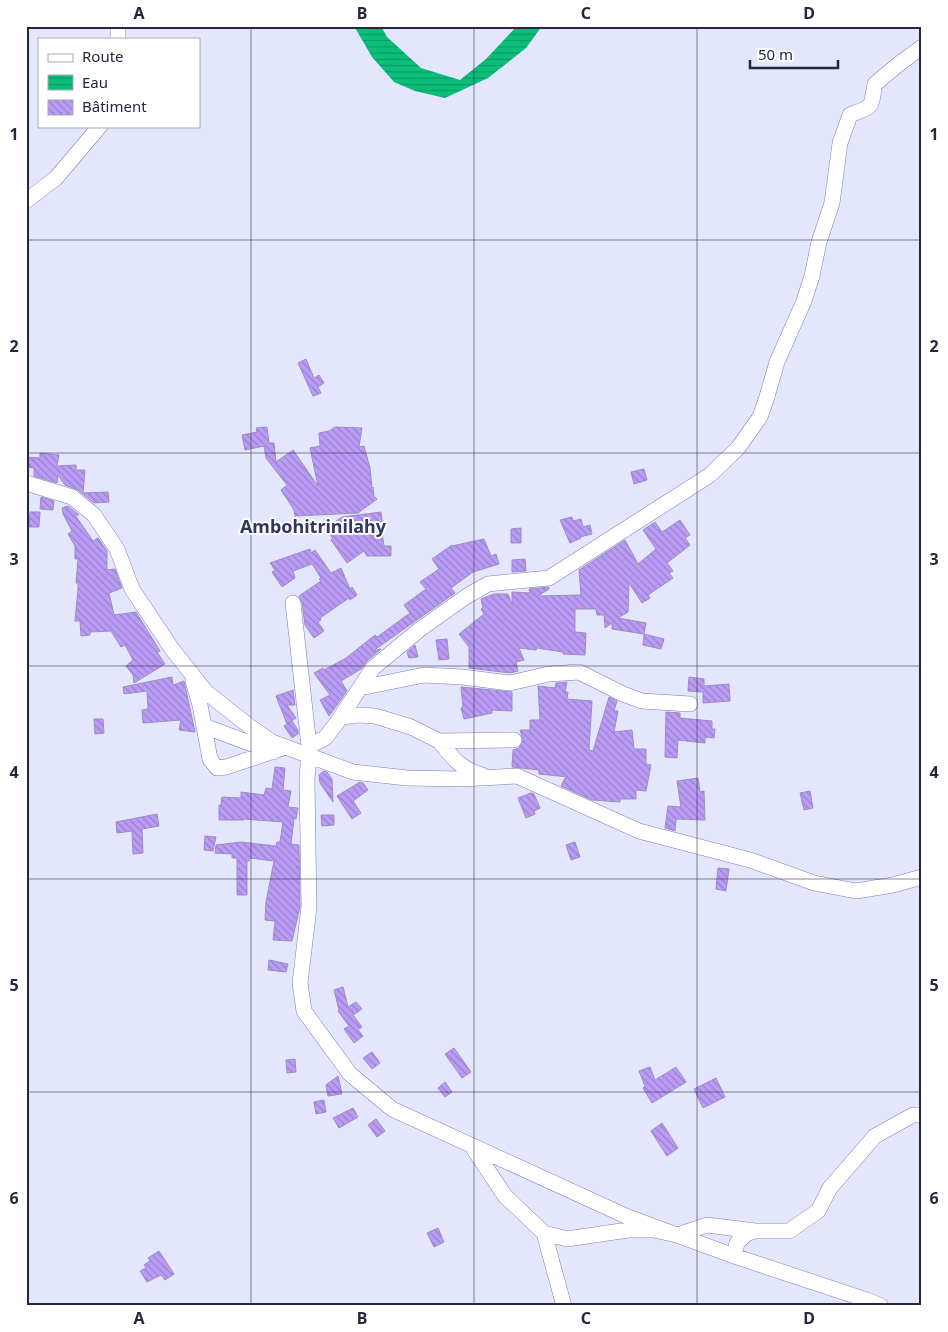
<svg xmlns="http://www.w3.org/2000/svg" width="948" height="1332" font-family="'Noto Sans',sans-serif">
<defs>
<pattern id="water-rules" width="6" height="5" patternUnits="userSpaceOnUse" patternTransform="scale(1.25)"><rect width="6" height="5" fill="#0bbe7a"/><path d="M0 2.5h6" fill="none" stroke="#0b9a65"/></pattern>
<pattern id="building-back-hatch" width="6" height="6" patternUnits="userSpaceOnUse" patternTransform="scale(1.25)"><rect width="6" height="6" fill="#ba9cf7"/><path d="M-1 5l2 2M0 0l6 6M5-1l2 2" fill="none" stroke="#977fc9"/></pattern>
</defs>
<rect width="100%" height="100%" fill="#e3e6fd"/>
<path fill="url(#water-rules)" d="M354,26h27l6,11 34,31 39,12 26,-21 31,-33h25l-16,22 -38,30 -43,20 -30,-7 -21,-9 -22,-25z"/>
<path fill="url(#building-back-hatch)" stroke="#9c8dc0" d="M306,359l8,19 5,-3 5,8 -6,4 3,6 -8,3 -15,-33z
M267,427l2,16h5l2,19 17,-12 25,36 -8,-38 10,-2 -1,-13 10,-2 6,-4 27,1 -3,19 5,-1 6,22 2,20 1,-1 1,9 3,3 -19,14 -63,3 -1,-6 -13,-20 6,-5 -21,-27 -2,-12 -19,4 -3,-15 15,-3 -1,-4z
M40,453l19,2 -2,11 19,-1v5h9l-2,23 25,-1 1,10 -15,1 -16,-13 -13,-5 -7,-10 -1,8 -23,-7v-8l-8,-1v-10l14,1z
M644,469l3,11 -13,4 -3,-12z
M41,497l13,4 -1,9 -13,-1z
M68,506l11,9h-4l18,26 5,-3 9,13v19l8,-1 7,19 -13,5 5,22 22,-3 24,39 -3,1 8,12 -31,19 -1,-8 -7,-9 7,-6 -8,-15 -4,2 -10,-16 -21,1v3l-9,1 -1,-15h-5l3,-32v-6h-2l2,-24h-3v-13l-7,-12 4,-3 -9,-17 -1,-6z
M30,512h10l-1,15h-10z
M381,512l2,15h-2l3,19h7v10h-24l-3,-5 -17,12 -16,-23 2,-1 -7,-11 16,-11z
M572,517l1,4 8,-2 2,8 7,-2 2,9 -12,3 1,1 -11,5 -10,-23z
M680,520l10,15 -5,3 5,7 -23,18 6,8 -4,2 4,5 -25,17 2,3 -8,5 -13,-20 -1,29 -10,6 28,5 -2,11 -32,-5v-6l-7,5 -1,-13h-7l-1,-6h-21v23l11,1 -1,22 -22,-1v-2l-26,-4 -1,2 -17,-2 5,12 -8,2 2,9 -8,2 -41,-5v-21l-10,-13 25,-20 -3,-5 2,-1 -2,-9 13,-5h14l4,11v-13l18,1 -1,-4 20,-2v2l-11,7 43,-1 -2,-25 46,-30 13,24 18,-15 -13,-19 12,-8 7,10z
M521,528v15h-10v-14z
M484,539l7,17 5,-2 3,10 -26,8 -22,16 4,5 -82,58 8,-2 -14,12 -6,8 -20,12 6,10 -18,25 -9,-16 10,-5 -16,-22 9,-5 1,2 22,-12 29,-23 2,2 33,-24 -6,-8 22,-16 -6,-7 19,-13 -7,-10 20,-14v1z
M310,549l1,4 4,-3 16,23 10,-5 9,21 2,-2 5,8 -7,5 -1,-2 -29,20 1,2 -3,2 6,9 -10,7 -9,-13 -3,-23 -3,-6 22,-15 -2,-2 2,-1 -9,-14 -19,7 2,7 -13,9 -10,-15 3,-2 -5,-7z
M525,559l1,12 -14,1v-12z
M644,634l20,5 -3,10 -18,-4z
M447,639l2,20 -10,1 -3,-20z
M415,645l3,12 -9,1 -2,-6z
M172,677l1,8 11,-4 11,51 -16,-2 2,-10 -38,3 -1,-13 6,-1 -1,-18 -23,3 -1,-7z
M689,677l15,2v7l25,-2 1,17 -27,2v-11l-15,-1z
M567,682l-2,10h3l-1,7 25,2 -3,49 4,1 16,-54 8,4 -3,10h4l-4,21 18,-2 2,19h12v15l5,1 -5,26 -10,-1v9h-16v3l-28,-2 -31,-14 4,-8 3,-1 -29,-3v-4l-27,-3 1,-17 6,-2 4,-8 -3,-10h10v-10h10l-2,-34 17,2 1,-5z
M461,687l51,5v19l-20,-1v3l-28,6 -3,-11 2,-1z
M293,690l2,15h-8l9,13 -9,6 -11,-28z
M666,712l14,1v5l32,3v8h3l-1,9 -9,-1v6l-27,-3 -1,18 -12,-1z
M94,719h9l1,14 -9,1z
M292,721l6,9v4l-6,4 -8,-12z
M275,767l10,1 -2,22 8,1 -3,16 10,1 -2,11 -2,-1 -3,26 8,1 1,62 -8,34 -19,-1 2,-19 -10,-1 1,-18 8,-41 -24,-3 -1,3h-2v34h-10v-37h-5v-4l-17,-1 1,-8 25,-3 35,4 1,-4h3l3,-20 -39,-3v1h-25v-15h2l1,-8 19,1v-6l23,3 2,-7 6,1z
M324,771l3,1 5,7 1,23 -13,-19 -1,-8z
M698,778l2,14 4,-1 1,29 -29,-1 -1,12 -10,-3 3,-22 13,1 -4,-26z
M360,782l3,1 5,7 -15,11 8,12 -9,6 -15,-23z
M810,791l3,17 -9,2 -4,-17z
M531,793l3,1 6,14 -6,3 1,3 -9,4 -8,-20z
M157,814l2,12 -17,3 1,24 -10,1 -1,-23 -15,2 -1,-11z
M321,815h13v10l-12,1z
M205,836l11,1 -3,14 -9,-1z
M575,842l5,15 -9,3 -5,-15z
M718,868l11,1 -3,22 -10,-2z
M269,960l19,4 -2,8 -18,-2z
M343,987l5,20 8,-5 6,7 -9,6 9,12 -4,3 5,6 -9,7 -10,-14 5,-3 -11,-15 1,-1 -5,-20z
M454,1048l17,24 -9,6 -17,-24z
M372,1052l8,11 -8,6 -9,-11z
M295,1059l1,13 -9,1 -1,-13z
M650,1067l5,13 21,-13 10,15 -34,21 -9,-15 2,-2 -6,-15z
M338,1076l4,18 -14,2 -2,-11z
M716,1078l9,19 -22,11 -9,-19z
M445,1082l7,10 -7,5 -7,-9z
M324,1100l2,12 -10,2 -2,-12z
M353,1108l5,9 -19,11 -6,-10z
M376,1119l9,12 -8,6 -9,-12z
M662,1123l16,25 -11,8 -16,-25z
M438,1228l6,14 -10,5 -7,-14z
M159,1251l15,23 -9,6 -4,-5 -14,7 -7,-11 6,-3 -2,-3 6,-4 -2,-3z"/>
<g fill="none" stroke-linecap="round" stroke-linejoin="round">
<g stroke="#7b81b3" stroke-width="16">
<path id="minor" d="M118,26v13
M26,201l30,-23 44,-52
M26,483l46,14 22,18 23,34 15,40 40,60 34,43 43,34 23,16 81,30 54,6 54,1 56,-3 122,55 111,29 64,23 42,8 37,-6 29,-8
M293,603l16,143 -2,35 2,126 -9,76 4,28 46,63 42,35 236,108 106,39 133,44 14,6
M193,681l7,24 10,54 7,9 9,-1 60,-20
M360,688l64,-13 38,2 48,6 39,-9 30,-2 44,22 19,7 48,3
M342,717l16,-2 17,1 36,11 28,14 75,-1
M204,726l69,26
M439,741c14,17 21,28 43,34
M309,746l16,-8 11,-14 37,-56 46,-38 48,-34 21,-12 61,-6 161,-103 28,-27 22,-31 6,-17 11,-38 27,-61 8,-25 7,-34 13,-39 8,-60 10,-28c25,-10 20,-6 25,-31l25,-21 22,-16
M471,1145l34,51 39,37 20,73
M544,1233l23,6 61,-9h26l23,5 30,-10 48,6
M734,1256l3,-13 9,-9 9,-3h34l29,-20 12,-23 45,-52 38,-21h9"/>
</g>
<use href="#minor" stroke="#fff" stroke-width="15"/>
</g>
<path fill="none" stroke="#25283c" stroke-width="1" stroke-opacity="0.55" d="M251,26v1280M474,26v1280M697,26v1280M26,240h896M26,453h896M26,666h896M26,879h896M26,1092h896"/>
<g text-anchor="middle" stroke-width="4" stroke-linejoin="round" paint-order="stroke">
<g font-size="18" font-weight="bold" fill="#313561" stroke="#fff">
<text x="313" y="533">Ambohitrinilahy</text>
</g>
</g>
<rect width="948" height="1332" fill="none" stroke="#ffffff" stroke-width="55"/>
<rect x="38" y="38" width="162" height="90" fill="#ffffff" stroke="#a8a9b1"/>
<rect x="48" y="54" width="25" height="8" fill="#ffffff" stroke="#a8a9b1"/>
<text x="82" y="62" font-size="15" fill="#25283c">Route</text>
<rect x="48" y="75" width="25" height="15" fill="url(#water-rules)" stroke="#a8a9b1"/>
<text x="82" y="88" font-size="15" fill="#25283c">Eau</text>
<rect x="48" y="100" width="25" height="15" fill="url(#building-back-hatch)" stroke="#a8a9b1"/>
<text x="82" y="112" font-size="15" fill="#25283c">Bâtiment</text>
<path d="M750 60v8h88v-8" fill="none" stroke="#25283c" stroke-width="2.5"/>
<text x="758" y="60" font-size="15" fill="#25283c" stroke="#ffffff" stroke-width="4" paint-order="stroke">50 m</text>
<rect x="28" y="28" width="892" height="1276" fill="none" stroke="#25283c" stroke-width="2"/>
<g font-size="16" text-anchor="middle" font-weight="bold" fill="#25283c">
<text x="139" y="19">A</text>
<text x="362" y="19">B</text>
<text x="586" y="19">C</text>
<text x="809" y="19">D</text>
<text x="14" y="140">1</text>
<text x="934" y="140">1</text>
<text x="14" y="352">2</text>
<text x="934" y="352">2</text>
<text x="14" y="565">3</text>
<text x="934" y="565">3</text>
<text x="14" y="778">4</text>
<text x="934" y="778">4</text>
<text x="14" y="991">5</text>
<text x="934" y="991">5</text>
<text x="14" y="1204">6</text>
<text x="934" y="1204">6</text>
<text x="139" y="1324">A</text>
<text x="362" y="1324">B</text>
<text x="586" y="1324">C</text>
<text x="809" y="1324">D</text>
</g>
</svg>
